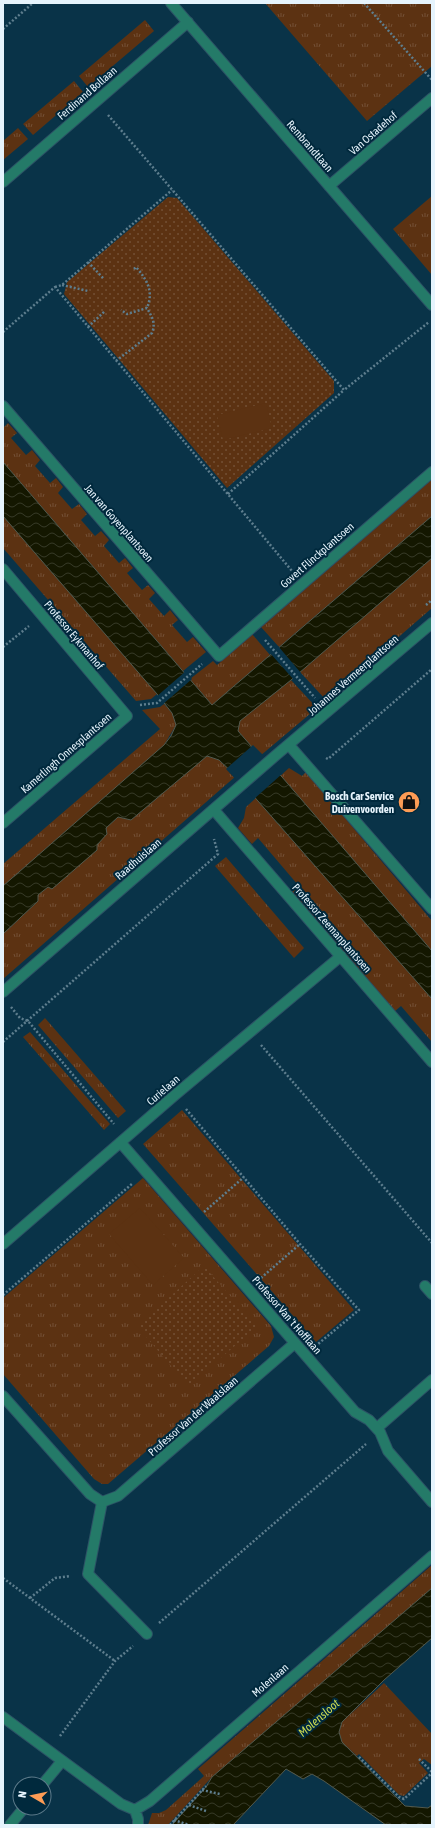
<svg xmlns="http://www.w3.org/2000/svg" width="435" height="1828" font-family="'Asap Condensed',sans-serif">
<defs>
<pattern id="grass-tufts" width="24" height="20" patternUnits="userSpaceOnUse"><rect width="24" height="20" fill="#5c3212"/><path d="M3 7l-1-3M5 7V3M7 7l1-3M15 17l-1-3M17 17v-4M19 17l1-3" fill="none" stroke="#735035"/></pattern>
<pattern id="park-dots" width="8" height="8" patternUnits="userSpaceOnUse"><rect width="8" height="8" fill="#5c3212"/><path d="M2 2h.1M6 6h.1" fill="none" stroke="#735035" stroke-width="1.8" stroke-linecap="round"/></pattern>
<pattern id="water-waves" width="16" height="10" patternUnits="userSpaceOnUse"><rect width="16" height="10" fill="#141700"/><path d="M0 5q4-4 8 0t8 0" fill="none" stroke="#363926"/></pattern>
</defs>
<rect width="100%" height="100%" fill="#093348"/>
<path fill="url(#grass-tufts)" d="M265,3h167v63l-65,55z
M145,20l9,11 -66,56 -9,-11z
M74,81l9,11 -50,43 -10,-11z
M18,128l10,11 -25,21v-19z
M432,196v79l-39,-46z
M8,423l9,10 -6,5 15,17 6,-5 8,10 -5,6 15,17 6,-5 7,9 -5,6 14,16 7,-5 8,10 -6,6 14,16 6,-5 8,9 -5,6 15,17 6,-5 8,10 -6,5 15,17 6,-5 7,8 -6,6 15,17 6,-6 8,10 -6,5 15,17 6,-5 13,15 -23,19 -180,-209v-34z
M432,479v37l-153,131 -18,-20z
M3,516l154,178 -6,5 -15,2 -133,-153z
M432,558v50l-106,92 -26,-28z
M252,634l18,21 -58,50 -22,-26 23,-18 4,4z
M291,680l26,28 -57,48 -22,-25 1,-10z
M164,704l8,9 4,12 -12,20 -161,141v-22l157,-135 -18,-19 18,-3z
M206,756l13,4 17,16 -233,203v-45l35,-33 -1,-6 70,-61 -1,-6 12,-11 13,3z
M289,768l13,8 4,-4 126,149v30l-150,-174 -26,22 176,200v43l-31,-36 -6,5 -103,-120 6,-6 -40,-47 -6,6 -14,-16 6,-10 2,-11z
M226,857l78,91 -10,10 -79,-92z
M45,1018l81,93 -8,7 -80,-93z
M30,1032l80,92 -6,6 -81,-93z
M182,1110l172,200 -38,32 -173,-198z
M143,1178l128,148 3,11 -5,9 -161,138h-6l-8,-5 -91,-105v-76z
M432,1565v23l-220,189 -44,48h-20l4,-12h7l7,-3 38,-34 -6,-7z
M384,1683l48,51v31l-8,-6 -5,4 9,10 -24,23 -5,-1 -40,-41 -2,2 -15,-14 -3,-10 3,-10z"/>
<path fill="url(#park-dots)" d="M168,197l9,1 157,183v12l-107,95 -163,-194 3,-12z
M204,1266l53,61 -69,59 -51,-60z"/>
<path fill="#5c3212" d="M266,403l6,25 -49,12 -6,-25z
M140,1208l44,50 -31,27 -44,-51z"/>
<path fill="url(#water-waves)" stroke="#53594c" d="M3,462l209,243 220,-189v42l-141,122 -51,41 -2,10 14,16 30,30 150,174v48l-196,-223 -17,-16 -12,-4 -76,64 -13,-3 -12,11 1,6 -10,11v5l-45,39 -4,-2 -10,8v6l-35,33v-48l161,-141 7,-9 5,-11 -4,-12 -15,-19 -154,-178z
M432,1588v50l-48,42 -42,42 -3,10 3,10 63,64 23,2 4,-3v20h-46l-62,-44 -12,-7 -9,5 -17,-10 -53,56h-61l34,-38 6,-10z"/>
<path fill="#093348" d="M278,646l23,27 -7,7 -24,-27z
M186,671l6,8 -30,26 -6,-8z
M253,745l29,29 -28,25 -28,-30z"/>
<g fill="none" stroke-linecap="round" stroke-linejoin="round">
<g stroke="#2c5265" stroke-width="12">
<path id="service" d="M425,1286l7,8
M377,1428l55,-48
M102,1502l-14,72 59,60
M43,1784l19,-23
M10,1825l14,-17"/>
</g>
<g stroke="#2c5265" stroke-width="12">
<path id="minor" d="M171,3l261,302
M3,182l185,-160
M329,186l103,-88
M3,406l216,250 213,-184
M3,569l124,147 -124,107
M289,745l143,164
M214,810l218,252
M3,992l272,-236 157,-133
M121,1143l234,269 14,8 11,12 8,19 44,51
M3,1244l172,-149 166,-139
M3,1396l87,98 12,8 16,-6 177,-153
M3,1717l118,87 14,6
M138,1825v-6l-3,-9 15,-9 282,-245"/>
</g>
<path stroke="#5e7e8e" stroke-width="2.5" stroke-dasharray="2 2" stroke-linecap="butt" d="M364,3l68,77
M3,29l30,-26
M108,115l236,275 85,-68
M88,262l15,16
M134,269l2,-2c11,13 18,24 11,41
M62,285l26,6
M55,287l7,-2 110,-95
M88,327l17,-16
M3,332l52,-45 237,284
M116,361l36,-28c4,-10 0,-16 -5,-25l-20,6 -6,-4
M228,494l116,-104
M426,605l6,-5
M265,640l50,58
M3,647l26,-21
M140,705l17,-2 45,-39
M326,758l2,1 104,-90
M11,1007l9,11 8,3 86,103
M3,1042l215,-188 -4,-15
M261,1045l171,198
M186,1109l114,135 59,66 -41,34
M204,1212l40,-35
M261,1278l39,-34
M3,1295l130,-112
M3,1578l112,83
M30,1598l25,-20 15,-2
M159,1623l207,-179
M60,1736l55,-75 18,-15
M359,1757l40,40 5,2 28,-26
M419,1759l13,13
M202,1790l18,4
M189,1805l17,6
M174,1820l15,5
M170,1825l36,-39"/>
<use href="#service" stroke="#247a68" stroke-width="10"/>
<use href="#minor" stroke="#247a68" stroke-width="10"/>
</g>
<defs>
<g id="shop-disc" transform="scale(1.15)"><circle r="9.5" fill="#fd9c55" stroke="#00293d"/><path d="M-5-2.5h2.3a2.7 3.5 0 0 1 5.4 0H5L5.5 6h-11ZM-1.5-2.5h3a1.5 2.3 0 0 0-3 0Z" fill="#111"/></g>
</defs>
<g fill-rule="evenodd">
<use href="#shop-disc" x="409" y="802"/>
</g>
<g text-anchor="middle" stroke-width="4" stroke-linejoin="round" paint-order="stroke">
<g font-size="11" fill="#e6f4fd" stroke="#00293d">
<text transform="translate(87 93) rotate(-41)" y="4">Ferdinand Bollaan</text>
<text transform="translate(373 133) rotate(-41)" y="4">Van Ostadehof</text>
<text transform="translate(310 146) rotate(49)" y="4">Rembrandtlaan</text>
<text transform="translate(119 523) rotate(49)" y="4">Jan van Goyenplantsoen</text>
<text transform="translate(317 555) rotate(-41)" y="4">Govert Flinckplantsoen</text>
<text transform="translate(74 635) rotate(50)" y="4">Professor Eykmanhof</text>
<text transform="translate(353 675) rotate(-41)" y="4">Johannes Vermeerplantsoen</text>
<text transform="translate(66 753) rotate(-41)" y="4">Kamerlingh Onnesplantsoen</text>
<text transform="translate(138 859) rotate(-41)" y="4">Raadhuislaan</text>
<text transform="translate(332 928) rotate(49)" y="4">Professor Zeemanplantsoen</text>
<text transform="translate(163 1090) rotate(-41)" y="4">Curielaan</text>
<text transform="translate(287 1315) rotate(49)" y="4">Professor Van 't Hofflaan</text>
<text transform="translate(193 1416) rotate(-41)" y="4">Professor Van der Waalslaan</text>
<text transform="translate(270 1680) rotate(-41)" y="4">Molenlaan</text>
</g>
<g font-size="11" font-weight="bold" fill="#e6f4fd" stroke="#00293d" text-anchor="end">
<text x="394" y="800">Bosch Car Service<tspan x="394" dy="13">Duivenvoorden</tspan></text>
</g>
<g font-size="12" font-style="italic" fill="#cedd51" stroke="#00293d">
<text transform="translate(319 1718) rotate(-41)" y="4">Molensloot</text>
</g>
</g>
<rect width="435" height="1828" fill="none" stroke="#e6f4fd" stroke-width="8"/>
<g transform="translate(32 1796) rotate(279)"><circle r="19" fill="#00293d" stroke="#5c7a8a"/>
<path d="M0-3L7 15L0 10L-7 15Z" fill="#fd9c55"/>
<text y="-6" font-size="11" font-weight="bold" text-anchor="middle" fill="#e6f4fd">N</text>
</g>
</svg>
